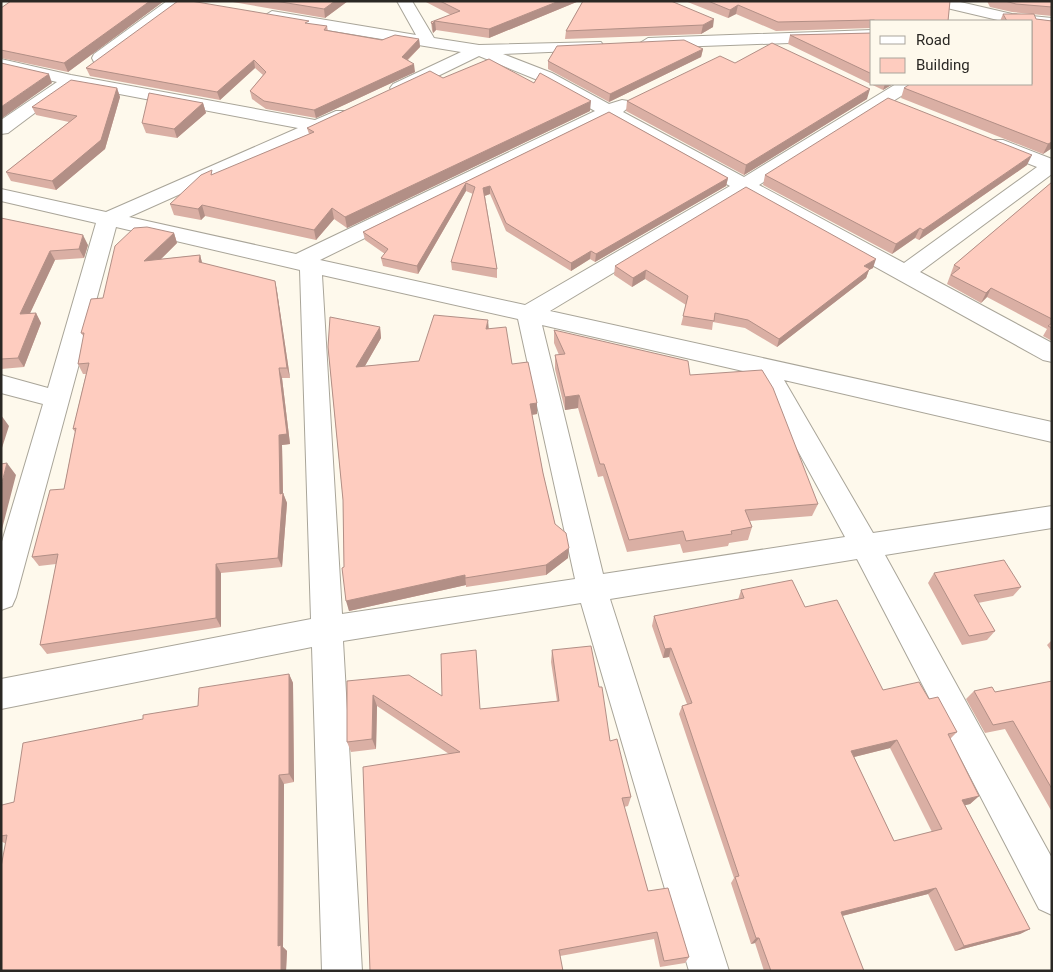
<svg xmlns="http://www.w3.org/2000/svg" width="1053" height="972" font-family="Roboto,sans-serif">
<rect width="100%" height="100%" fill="#fef9ec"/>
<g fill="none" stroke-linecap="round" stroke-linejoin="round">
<g stroke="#a9a599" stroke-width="2">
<path id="minor" d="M167,1h17l-78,61h-12l-2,-4 2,-4z
M397,1h15l22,37 45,7 122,-3 2,3 -2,3 -6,2 -92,4 49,19 57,31 13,-4 6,1 3,4 -8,7 121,65 152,-93h20l-2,4 -155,97 145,78 133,-96 -48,-19 -2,-4 2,-4h14l49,19v15l-132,98 132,71v19l-9,-2 -299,-166 -194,117 502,111v20l-268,-62 89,153 179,-27v22l-167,27 167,303v57l-13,-6 -182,-350 -247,40 119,372h-40l-108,-368 -238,38 19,330h-40l-10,-324 -311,62v-30l310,-60 -11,-349 -184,-43 -100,370 -4,9 -11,4v-65l42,-141 -42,-11v-18l47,13 48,-165 -95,-22v-12l105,23 192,-84 -226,-43 -64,48 -7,1v-14l56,-38 -56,-13v-10l70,16 244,45 21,-9h12l3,4 -3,4 -219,98 167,37 299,-143 -55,-30 -61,-25 -74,36h-12l-3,-4 3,-4 68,-32 -189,-31 -8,-5 8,-5 144,24zM608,119l122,67 -205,119 -205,-45zM322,275l196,44 57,260 -233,35zM542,325l214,49 89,163 -242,37z
M928,1h28l56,13 40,4v10l-20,-2v-5h-30l-72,-17z
M872,30v10l-224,8 -8,-5 8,-5z"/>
</g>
<use href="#minor" fill="#fff" fill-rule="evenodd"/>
</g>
<path fill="#daafa4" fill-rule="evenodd" d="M164,1l-96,71 -67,-14v-50z
M227,1h121l-23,17z
M424,1h155l-90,37 -53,-8 -3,3 -1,-3 -1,-8 20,-7z
M583,1l130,26 -12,7 -136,5 1,-8z
M685,1h265l-2,20h-76v7l-96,3 -40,-17 -8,4z
M987,1h65v15l-40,-4 -22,-5z
M1003,14l33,5 16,2v127l-9,6 -142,-56 3,-10 128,-4v-63h-32z
M309,24l18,2 1,5 54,9 37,-1 1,8 -12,13 7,12 -99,46 -50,-9 -14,-10 -2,-8 13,-16 -8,-7 -35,32 -130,-24 -4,-8z
M872,33v51h21l-10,6 -95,-46 2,-9z
M703,49l-2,8 -92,45 -61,-33v-8z
M735,63l132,36 -123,76 -118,-64 1,-10z
M443,78l91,5 56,28 -243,117 -13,-9 -18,21 -111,-24 -4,4 -27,-5 -4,-11 43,-29 96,-41 -2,-6z
M117,88l3,9 -15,52 -49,41 -45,-9 -5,-9 63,-50 -33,-7 -4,-8z
M203,103l3,10 -29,25 -31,-5 -4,-10z
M609,112l119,66 -2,8 -131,76 -5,-3 -19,12 -65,-40 -16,-37 -5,2 12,73v9l-45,-8 -1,-8 22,-68 -7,-3 -48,83 -35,-8 -2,-8 4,-4 -20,-14 -2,-8z
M1027,165l-108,75 -4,-2 -23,16 -129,-69 2,-10z
M1052,182v159l-9,-5 4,-7 -60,-32 -6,6 -34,-19 7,-19z
M1,218l87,27 -4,13 -29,2 -25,53h6l5,10 -17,44 -23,2z
M174,233l3,10 -16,16 39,-4 2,8 73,18 2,10 13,87h-8l8,66 -8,1 1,48 4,10 -5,64 -61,6v54l-174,27 -7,-9 16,-81 -17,2 -7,-9 32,-68 11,-57 -2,-3 13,-55h-3l-5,-10 6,-27 -3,-4z
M615,266l258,2 -4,2 -3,8 -89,69 -32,-19 -32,-6 -1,8 -31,-5 5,-20 -41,-26 -13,8 -18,-12z
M380,327l1,11 -16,28 54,-5 69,-32 49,74v11l-5,1 11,58 12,51 13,34 -22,17 -80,12v-2l-117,26 -5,-44 -1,-67 -15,-153z
M554,330l136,45 128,129 -6,12 -62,5 2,6 -4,13 -19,3 -1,3 -45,7 -3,-9 -53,8 -24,-76 -5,1 -20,-69 -13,2 -10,-41v-14h4l-5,-12z
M934,573l87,14 -8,9 -35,7 17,28 -8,9 -25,5 -34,-62z
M741,590l64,17 78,83 46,9 28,33 -7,7 29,57 -9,8 -5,1 65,124 -10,5 -65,17 -27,-57 -86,22 22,55h-100l-9,-28 -4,1 -20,-61 3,-5 -55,-164 3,-8 5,-2 -18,-47 -6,1 -11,-32 2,-10 84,-16zM890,748l42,84 -38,9 -40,-84z
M1052,640v12l-5,-7z
M552,650l58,91 21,56 -3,9 -4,1 24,84 41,66 -4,6 -25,4 -6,-28 -94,17 -111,-202 -72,-48 -1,43 -25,3 -4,-10v-61l95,15 38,13 77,-8 -6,-39z
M289,674l4,9 1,99 -10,2 -1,163 4,4 -1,20h-285l5,-127 -5,-3v-35l13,-4 129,-83 55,-13z
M1052,681v131l-47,-83 -20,4 -19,-34 8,-8 21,1z"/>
<path fill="#b28f86" d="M150,1h14l-96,71 -4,-9z
M335,1h13l-23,17 -1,-9z
M559,1h20l-90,37v-9z
M738,5l-2,9 -8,4 2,-8z
M714,19l-1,8 -12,7 2,-9z
M435,21l1,9 -3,3 -1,-9z
M419,39l1,8 -17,17 -1,-7z
M703,49l-2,8 -92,45 1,-8z
M254,60l1,8 -35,32 -3,-8z
M414,64l1,8 -99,46 -2,-8z
M49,74l3,9 -51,36v-12z
M885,84h8l-10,6z
M117,88l3,9 -15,52 -49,41 -4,-9z
M870,89l-3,10 -123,76 2,-10z
M591,101l-1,10 -243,117 -2,-11z
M203,103l3,10 -29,25 -3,-9z
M1052,142v6l-9,6 5,-10z
M1032,155l-5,10 -108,75 4,-10z
M728,178l-2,8 -131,76 1,-8z
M466,183v8l-48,83 -1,-8z
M490,186v8l-6,2 -1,-8z
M202,205l3,11 -4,4 -3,-11z
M332,208l2,11 -18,21 -2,-10z
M920,228l-5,10 -23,16 4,-10z
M174,233l3,10 -28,28 -5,-10z
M83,235l5,10 -4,13 -5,-9z
M50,251l5,9 -30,64 -5,-10z
M591,251l-1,8 -19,12v-8z
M200,255l3,11 -4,-4z
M876,259l-3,9 -4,2 -3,8 -89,69 2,-8 85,-73z
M646,270l-1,9 -13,8 1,-9z
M275,281l2,10 13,87 -3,-10z
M991,288l-4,9 -6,6 5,-10z
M36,313l5,10 -17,44 -6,-9z
M488,320l1,11 -3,-2z
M380,327l1,11 -23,40 -2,-11z
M279,368l3,10 8,66 -8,1 1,50v-2l4,10 -5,64 -4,-9z
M579,395l-1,13 -13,2v-13z
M537,403v11l-7,1v-11z
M1,415l8,11 -8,25z
M7,463l9,12 -15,58v-47z
M569,548l-1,10 -22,17v-10z
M216,564l5,9v54l-5,-9z
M465,575l1,10 -117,26 -3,-10z
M671,648l-2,9 -6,1 2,-9z
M289,674l4,9 1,99 -5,-8z
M373,695l4,11 -1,43 -4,-10z
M897,740l-7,8 -44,11 5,-8z
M279,775l5,9 -1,163 4,4 -1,20h-5l-3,-25z
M979,796l-9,8 -16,4 8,-8z
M936,888l-8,6 -94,24 7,-6z
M1030,929l-10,5 -65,17 9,-5z
M756,938h3l-4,5 -4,1z"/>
<path fill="#feccbf" stroke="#b28f86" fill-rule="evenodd" d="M11,1h139l-86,62 -63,-13v-42z
M178,1h13l118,20 -4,2 22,3 -3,4 58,10 13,-5 24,4 -17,18 12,7 -100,46 -50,-9 -14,-10 16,-19 -12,-12 -37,32 -131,-24z
M275,1h60l-11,8z
M440,1h119l-70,28 -54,-8 -3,3 -1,-2 29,-11z
M583,1h88l43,18 -11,6 -137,6z
M708,1h242l-2,20h-72l-2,-1 -96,2 -40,-17 -8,5z
M1005,1h47v6l-36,-3z
M1003,14h31l2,5 16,2v121l-4,2 -144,-56 6,-4h122v-63h-25z
M872,33v41l-82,-39z
M684,40l19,9 -93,45 -62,-33 9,-15z
M772,43l98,46 -124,76 -119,-64 93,-45 15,7z
M489,59l45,24 6,-10 51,28 -246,116 -13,-9 -18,22 -112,-25 -4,4 -28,-5 31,-29 11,-5 -1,5 103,-43 -7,-4 123,-57 13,7z
M1,63l48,11 -48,33z
M71,80l46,8 -16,52 -49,41 -46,-9 71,-56 -45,-9z
M149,93l54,10 -29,26 -32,-6z
M888,98l144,57 -109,75 -3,-2 -24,16 -131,-69z
M609,112l119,66 -132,76 -5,-3 -20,12 -65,-40 -16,-37 -7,2 14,81 -46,-7 24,-75 -9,-4 -49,83 -36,-8 7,-9 -25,-17z
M1052,182v137l-61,-31 -5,5 -35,-18 9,-7 -6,-3z
M746,187l130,72 -12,7 6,3 -91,70 -31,-19 -33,-7 -1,8 -31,-5 5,-20 -42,-26 -13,8 -18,-12z
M1,218l82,17 -4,14 -29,2 -30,63 16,-1 -18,45 -17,1z
M147,227l27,6 -30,28 56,-6 -1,7 76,19 12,87h-8l8,66 -8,1 1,59 3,-1 -5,65 -62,6v54l-176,27 18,-91 -26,3 18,-67 14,-1 12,-61 -3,1 16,-66 -11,1 6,-31h-3l10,-34 12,-1 12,-52 19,-18z
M434,315l54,5 -2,9 20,-2 6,37 16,-2 9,41 -7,1 13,69 12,51 11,9 3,15 -23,17 -81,13v-3l-119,26 -4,-33 2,-1 -1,-67 -15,-153 2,-30 50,10 -24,40 63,-6z
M1052,323v5l-4,-2z
M554,330l134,31 2,14 72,-5 11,18 45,116 -73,6 7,17 -21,4 1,3 -46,7 -3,-10 -54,9 -25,-76h-4l-21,-69 -14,2 -10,-42 10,-1z
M7,463l-6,23v-22z
M1004,560l17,27 -47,8 21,36 -26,5 -35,-63z
M792,580l13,27 32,-7 46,90 36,-8 10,17 9,-2 19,35 -9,2 31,62 -17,4 68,129 -66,17 -28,-58 -95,24 23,59h-93l-12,-33h-3l-21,-61 4,-1 -57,-170 10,-3 -21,-55 -6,1 -11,-33 90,-18 -3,-8zM897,740l45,89 -48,12 -43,-90z
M591,646l8,41h3l8,54 7,-2 14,58 -9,1 26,93 20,-3 21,69 -25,4 -7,-29 -98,18 4,21h-193l-7,-204 97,-15 -87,-57 -1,44 -25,3v-61l62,-6 33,21 -1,-42 35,-4 4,59 79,-8 -7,-51z
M289,674v100l-10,1 -1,171 3,-1v26h-280v-104l6,-32 -6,1v-30l1,-1 12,-3 9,-59 120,-24v-4l55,-9 1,-18z
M1052,681v108l-39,-68 -20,4 -19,-34 18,-4 3,5z"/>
<rect width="1053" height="972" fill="none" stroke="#2a2824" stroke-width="5"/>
<rect x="870" y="20" width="162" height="65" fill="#fef9ec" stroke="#a9a59c"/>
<rect x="880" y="36" width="25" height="8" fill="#ffffff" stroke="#a9a59c"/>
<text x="916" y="45" font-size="15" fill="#2a2824">Road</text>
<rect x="880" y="58" width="25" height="15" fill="#feccbf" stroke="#a9a59c"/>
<text x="916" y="70" font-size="15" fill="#2a2824">Building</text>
</svg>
